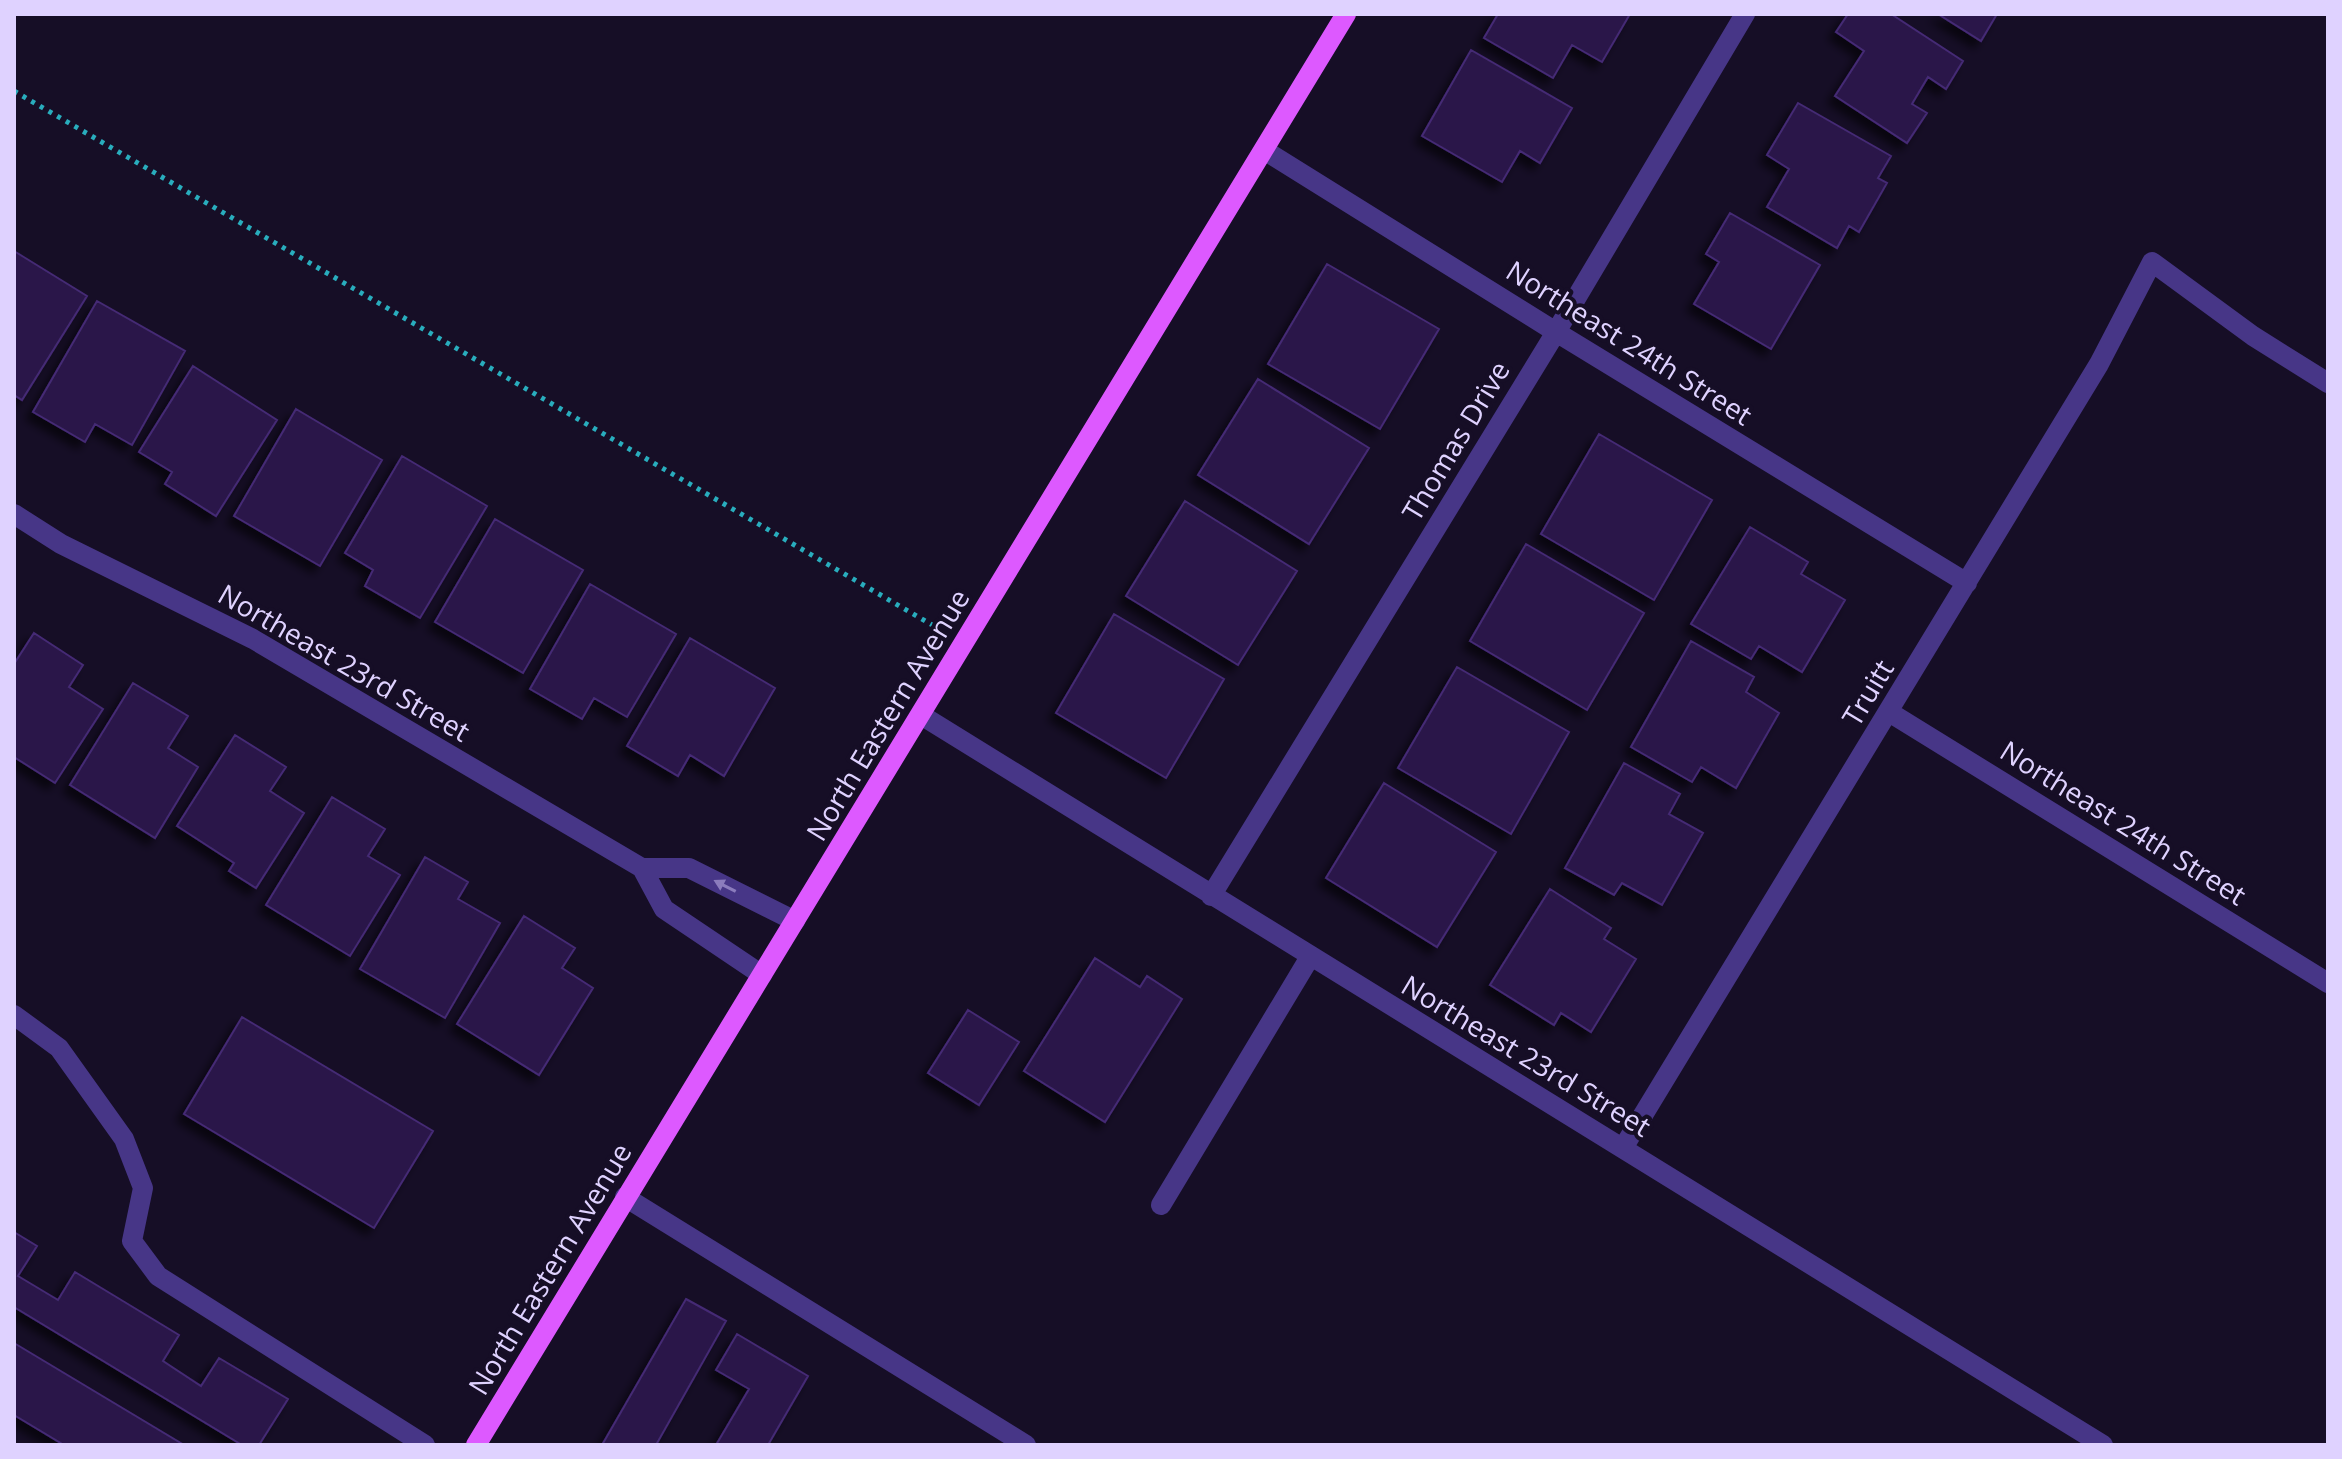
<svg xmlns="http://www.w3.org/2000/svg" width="2342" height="1459" font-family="'Open Sans',sans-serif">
<defs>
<filter id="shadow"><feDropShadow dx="-7" dy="7" stdDeviation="4" flood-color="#0009"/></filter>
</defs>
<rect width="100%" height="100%" fill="#160e26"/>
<path fill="#2a1948" stroke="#452a75" stroke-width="2" filter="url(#shadow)" d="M1498,14h132l-28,48 -30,-17 -19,33 -69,-40z
M1848,14h43l72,47 -17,28 -18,-12 -16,27 15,9 -20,30 -72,-47 29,-45 -28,-19z
M1938,14h59l-16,27z
M1471,50l101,58 -32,55 -20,-12 -18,31 -80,-46z
M1798,103l93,53 -13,22 9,5 -28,49 -10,-6 -12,22 -70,-41 22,-38 -22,-14z
M1730,213l90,52 -49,84 -77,-45 25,-42 -13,-8z
M14,251l73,45 -65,104 -8,-5z
M1327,264l112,65 -59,100 -112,-65z
M97,301l88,50 -53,94 -37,-21 -10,18 -52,-30z
M193,366l84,54 -61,96 -51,-32 7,-12 -33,-20z
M1258,379l111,69 -60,96 -111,-69z
M296,409l86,51 -62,106 -86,-50z
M1599,434l113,66 -58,100 -113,-66z
M402,456l85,50 -67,112 -55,-32 8,-16 -28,-17z
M1185,501l112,70 -59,94 -112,-69z
M495,519l88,51 -60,103 -88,-51z
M1750,527l58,35 -7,12 44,26 -43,72 -43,-26 -8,13 -60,-35z
M1526,544l118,69 -57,97 -117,-69z
M590,584l86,50 -49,83 -33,-19 -12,21 -52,-30z
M1114,614l110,65 -58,99 -110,-65z
M34,633l49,32 -14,22 34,22 -48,74 -41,-26v-93z
M690,638l85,50 -51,88 -34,-21 -12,21 -51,-30z
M1691,641l63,36 -8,15 33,21 -43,75 -35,-21 -9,15 -61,-35z
M1457,667l112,65 -58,102 -113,-66z
M133,683l55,33 -20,32 30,19 -43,71 -85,-53z
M235,735l51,32 -16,24 34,22 -48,75 -27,-17 5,-8 -57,-37z
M1624,763l56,31 -11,20 34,19 -41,72 -40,-22 -8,12 -49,-27z
M1384,783l112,69 -59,95 -111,-69z
M332,797l53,32 -17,27 32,19 -50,81 -84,-51z
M425,857l43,25 -10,17 42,24 -55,95 -85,-49z
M1550,889l61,39 -7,11 32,20 -45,73 -30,-19 -7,12 -64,-40z
M524,916l51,32 -13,20 31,20 -54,87 -82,-51z
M1095,958l45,29 7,-11 35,23 -77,123 -81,-51z
M968,1010l51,32 -40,63 -51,-32z
M242,1017l191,114 -59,97 -190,-114z
M14,1232l23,14 -19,30 40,24 17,-28 104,63 -16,26 38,25 18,-28 69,41 -29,46h-17l-228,-138z
M686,1299l40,22 -70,124h-54z
M737,1334l71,42 -40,69h-52l33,-56 -33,-19z
M14,1343l170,102h-120l-50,-30z"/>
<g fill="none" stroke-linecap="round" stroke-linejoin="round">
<path stroke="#29adbd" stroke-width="5" stroke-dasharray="4 6" stroke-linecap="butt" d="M14,91l925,538"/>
<path stroke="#473687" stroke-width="20" d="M1264,150l292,182 411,251
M14,514l47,30 192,95 389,229 22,41 98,66
M1889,712l439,271
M921,715l1182,730
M642,868h47l106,53
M1211,896l345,-564 189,-318
M14,1015l45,33 65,91 19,49 -11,53 26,35 267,169
M1623,1148l476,-784 53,-102 101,74 75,47
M625,1197l401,248
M1161,1205l149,-248"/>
<path stroke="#dd59ff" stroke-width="20" d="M476,1445l870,-1431"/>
</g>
<defs><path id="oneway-solid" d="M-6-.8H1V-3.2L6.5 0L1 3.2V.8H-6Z" transform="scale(2)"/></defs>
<use fill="#8b7cbd" href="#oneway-solid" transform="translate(725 886) rotate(-153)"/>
<g text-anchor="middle" stroke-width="8" stroke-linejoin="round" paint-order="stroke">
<g font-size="28" fill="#dfd2ff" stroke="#160e26">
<text transform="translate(1629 343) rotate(32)" y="10">Northeast 24th Street</text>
<text transform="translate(1456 441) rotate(-59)" y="10">Thomas Drive</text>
<text transform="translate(344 663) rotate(30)" y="10">Northeast 23rd Street</text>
<text transform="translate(1868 693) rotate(-59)" y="10">Truitt</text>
<text transform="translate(888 715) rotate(-59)" y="10">North Eastern Avenue</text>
<text transform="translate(2123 823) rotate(32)" y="10">Northeast 24th Street</text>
<text transform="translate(1526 1056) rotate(31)" y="10">Northeast 23rd Street</text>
<text transform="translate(550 1269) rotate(-59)" y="10">North Eastern Avenue</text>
</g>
</g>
<rect width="2342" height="1459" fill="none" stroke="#dfd2ff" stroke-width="32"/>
</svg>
